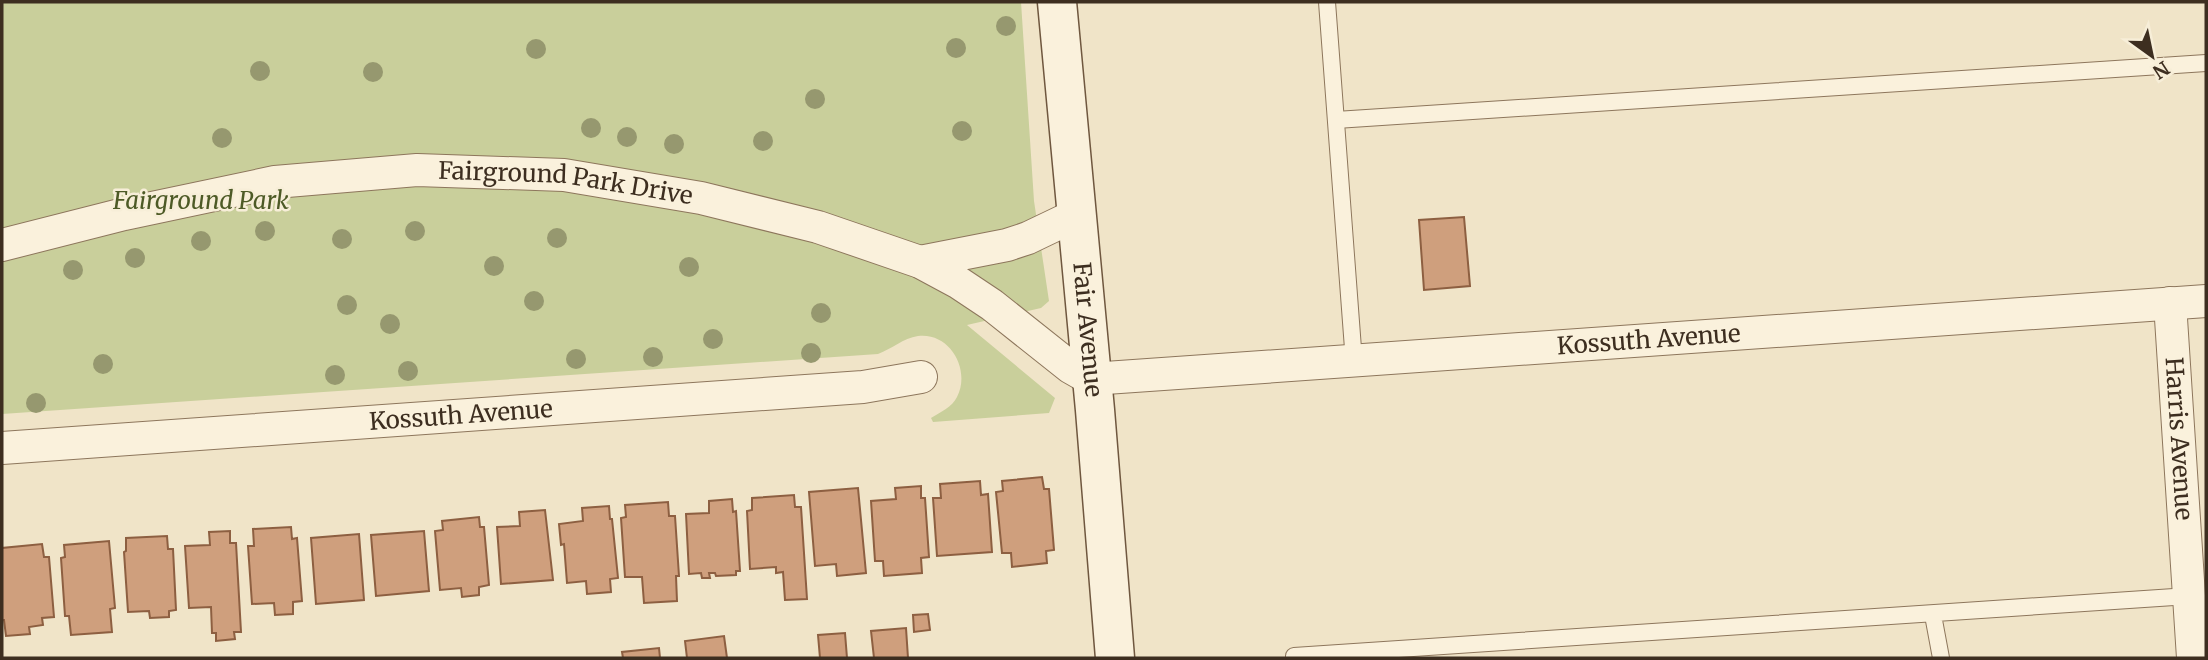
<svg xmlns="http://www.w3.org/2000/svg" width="2208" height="660" font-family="Merriweather,serif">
<rect width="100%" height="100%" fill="#f0e4c8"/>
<path fill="#c9cf9b" d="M2,2h1019l13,199 15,100 -8,7 -74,17 88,73 -6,15 -116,9 -2,-4c10,-6 21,-11 26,-21 14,-27 -7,-65 -39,-61 -15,2 -26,13 -40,18l-876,60z"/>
<path fill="#cf9f7d" stroke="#8d5f41" stroke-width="2" d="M1464,217l6,69 -46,4 -5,-70z
M1042,477l2,12h5l5,61 -8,1 1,12 -35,4 -1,-14h-9l-6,-61 7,-1 -1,-10z
M980,481l1,14 7,-1 4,58 -55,4 -4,-58h8l-1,-14z
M921,486v12h4l4,59 -8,1 1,15 -38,3 -1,-15h-8l-4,-60 25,-2 -1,-11z
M858,488l8,85 -29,3 -1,-12 -21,2 -6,-74z
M794,495l1,12h6l6,92 -22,1 -2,-28 -7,1v-6l-26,2 -3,-58 5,-1v-12z
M732,499l1,13 3,-1 4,60h-4v4l-20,1 -1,-3h-6l1,5h-8l-1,-5 -12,1 -3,-60 23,-1v-12z
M668,502l1,14h6l4,60h-3l1,25 -33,2 -2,-26h-17l-4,-59 5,-1 -1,-12z
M609,506l1,13h2l6,59 -8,1 1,13 -24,2 -1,-13 -19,2 -3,-39 -3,1 -2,-21 24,-3 -1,-13z
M545,510l8,70 -52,4 -4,-57 23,-1 -1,-14z
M479,517l1,10h4l5,58 -10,2v8l-17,2 -1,-9 -21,2 -5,-59 8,-1 -1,-9z
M291,527l1,12 5,-1 5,63 -9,1v12l-18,1 -1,-12 -22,1 -4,-58h6l-1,-17z
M230,531v12h6l5,89h-7l1,7 -19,2v-8h-4l-1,-26 -22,1 -4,-62 25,-1 -1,-13z
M424,531l5,60 -53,5 -5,-61z
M359,534l5,66 -48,4 -5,-66z
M167,536l1,13h5l3,61 -7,1v6l-19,1 -1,-7 -21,1 -4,-60 2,-1v-13z
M109,541l6,67 -5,1 2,23 -41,3 -2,-19h-4l-4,-58 4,-1 -1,-12z
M42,544l2,13h5l5,60 -12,1 1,7 -14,2 1,7 -24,2 -2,-16h-2v-72z
M928,614l2,16 -16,2 -1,-17z
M906,628l2,30h-34l-3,-27z
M845,633l2,25h-27l-2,-23z
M724,636l3,22h-40l-2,-17z
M659,648l1,10h-37l-1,-6z"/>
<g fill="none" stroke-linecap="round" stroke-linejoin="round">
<g stroke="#8d765c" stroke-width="18">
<path id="lane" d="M1327,2l27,360
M1336,120l870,-57
M1933,615l8,43
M1294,656l895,-60"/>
</g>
<g stroke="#8d765c" stroke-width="34">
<g id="street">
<path id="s1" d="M2,245l122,-31 151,-32 142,-12 147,5 137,23 117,29 102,35 39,21 33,22 78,62 21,12 1115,-78"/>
<path d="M920,262l87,-17 21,-7 48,-23"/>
<path id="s2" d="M2170,303l23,355"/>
<path id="s3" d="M2,448l861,-61 58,-10"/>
</g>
</g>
<g stroke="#6f573f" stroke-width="41">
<g id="secondary">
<path id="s4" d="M1057,2l38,408 20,248"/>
</g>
</g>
<use href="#lane" stroke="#faf1dc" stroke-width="16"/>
<use href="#street" stroke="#faf1dc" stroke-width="32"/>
<use href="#secondary" stroke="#faf1dc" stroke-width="38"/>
</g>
<g fill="#96986f">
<circle cx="1006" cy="26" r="10"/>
<circle cx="956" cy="48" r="10"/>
<circle cx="536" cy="49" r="10"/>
<circle cx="260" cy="71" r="10"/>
<circle cx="373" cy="72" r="10"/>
<circle cx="815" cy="99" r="10"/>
<circle cx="591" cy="128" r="10"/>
<circle cx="962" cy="131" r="10"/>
<circle cx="627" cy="137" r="10"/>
<circle cx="222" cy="138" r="10"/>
<circle cx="763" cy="141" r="10"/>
<circle cx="674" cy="144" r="10"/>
<circle cx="265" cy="231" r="10"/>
<circle cx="415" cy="231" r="10"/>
<circle cx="557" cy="238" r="10"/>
<circle cx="342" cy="239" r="10"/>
<circle cx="201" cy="241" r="10"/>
<circle cx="135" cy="258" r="10"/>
<circle cx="494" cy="266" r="10"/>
<circle cx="689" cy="267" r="10"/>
<circle cx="73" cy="270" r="10"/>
<circle cx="534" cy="301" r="10"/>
<circle cx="347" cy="305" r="10"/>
<circle cx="821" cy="313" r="10"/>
<circle cx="390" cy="324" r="10"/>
<circle cx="713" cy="339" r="10"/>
<circle cx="811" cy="353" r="10"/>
<circle cx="653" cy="357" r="10"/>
<circle cx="576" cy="359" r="10"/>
<circle cx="103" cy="364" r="10"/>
<circle cx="408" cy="371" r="10"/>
<circle cx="335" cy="375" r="10"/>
<circle cx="36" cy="403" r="10"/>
</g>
<g text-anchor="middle" stroke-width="5" stroke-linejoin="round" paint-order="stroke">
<g font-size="24" fill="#3d2e20" stroke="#f7eed8">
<text dy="8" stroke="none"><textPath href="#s1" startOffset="572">Fairground Park Drive</textPath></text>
<text dy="8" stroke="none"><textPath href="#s4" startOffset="329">Fair Avenue</textPath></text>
<text dy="8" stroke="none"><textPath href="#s1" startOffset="1704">Kossuth Avenue</textPath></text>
<text dy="8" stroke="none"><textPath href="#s3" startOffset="460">Kossuth Avenue</textPath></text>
<text dy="8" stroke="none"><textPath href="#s2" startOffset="136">Harris Avenue</textPath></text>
</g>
<g font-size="24" font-style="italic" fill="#4d5a26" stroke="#f7eed8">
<text x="201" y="209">Fairground Park</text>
</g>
</g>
<rect width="2208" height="660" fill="none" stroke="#3d2e20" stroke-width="7"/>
<g transform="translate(2152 56) rotate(147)" stroke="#f7eed8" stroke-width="5" paint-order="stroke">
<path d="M0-5L12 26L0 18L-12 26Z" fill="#3d2e20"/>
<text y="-10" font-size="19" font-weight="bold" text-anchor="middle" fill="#3d2e20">N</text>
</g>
</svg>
